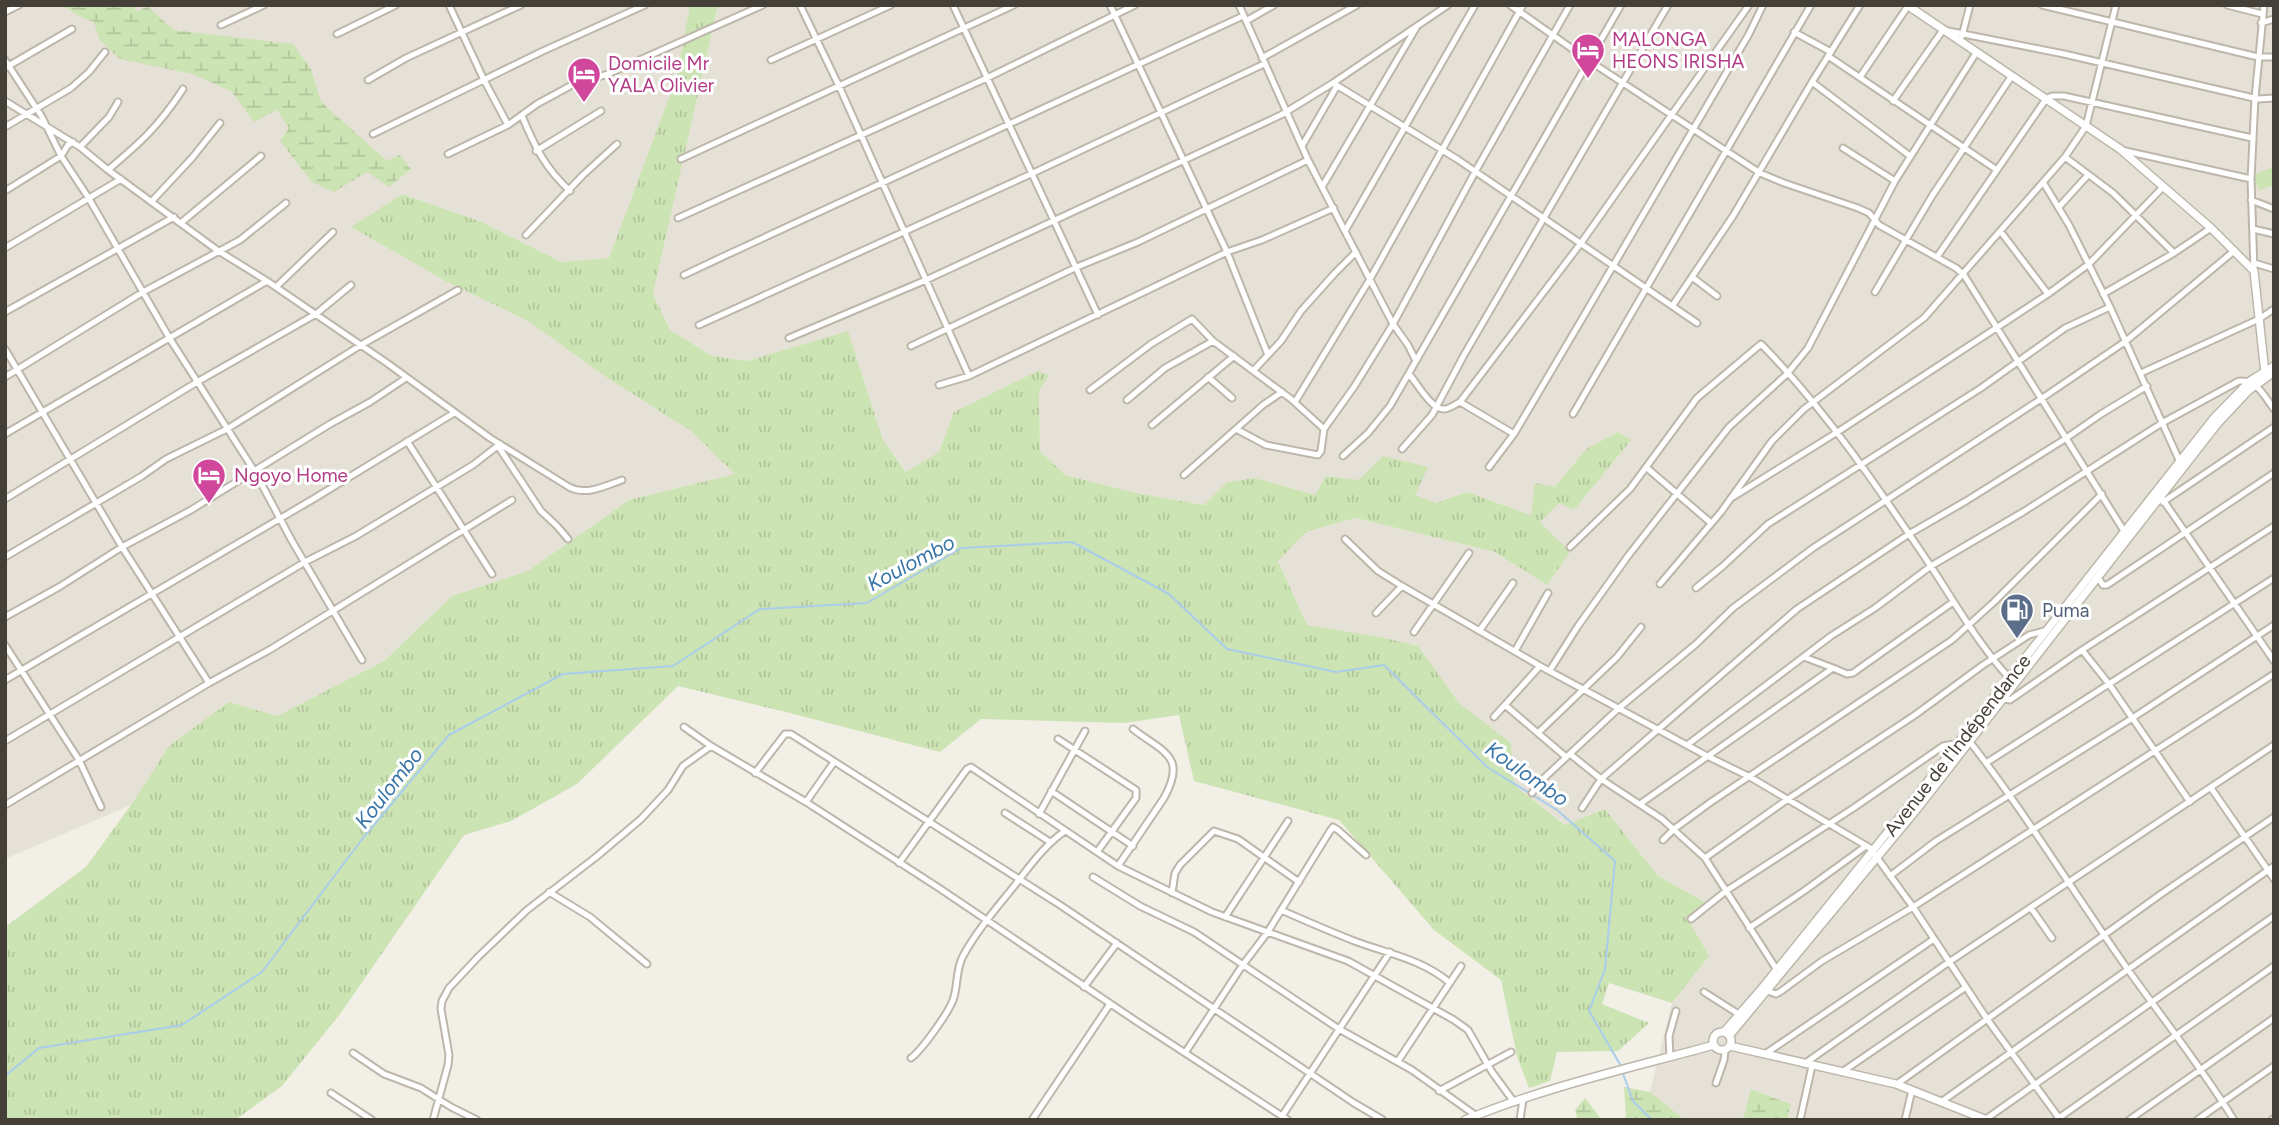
<svg xmlns="http://www.w3.org/2000/svg" width="2279" height="1125" font-family="Figtree,sans-serif">
<defs>
<pattern id="grass-tufts" width="24" height="20" patternUnits="userSpaceOnUse" patternTransform="scale(1.75)"><rect width="24" height="20" fill="#cce3b3"/><path d="M3 7l-1-3M5 7V3M7 7l1-3M15 17l-1-3M17 17v-4M19 17l1-3" fill="none" stroke="#b1c49b"/></pattern>
<pattern id="forest-firs" width="22" height="20" patternUnits="userSpaceOnUse" patternTransform="scale(1.75)"><rect width="22" height="20" fill="#cce3b3"/><path d="M5 1l3.5 6h-7zM16 11l3.5 6h-7z" fill="#b1c49b"/></pattern>
<pattern id="wetland-marsh" width="20" height="14" patternUnits="userSpaceOnUse" patternTransform="scale(1.75)"><rect width="20" height="14" fill="#cce3b3"/><path d="M1 5h8M5 5V1M11 12h8M15 12V8" fill="none" stroke="#b1c49b"/></pattern>
</defs>
<rect width="100%" height="100%" fill="#f2efe7"/>
<path fill="#e6e1d6" d="M5,5h685l-13,71 -68,182 -48,4 -79,-40 -80,-28 -51,33 98,56 79,38 78,56 85,54 44,43 -106,26 -101,71 -76,25 -68,65 -107,55 -48,-14 -60,44 -38,59 -126,54z
M718,5h1556v1115h-487l4,-16 -39,-15 -9,31h-58l-35,-28 22,-89 37,-47 -18,-32 19,-19 -52,-29 -53,-67 -39,16 -52,-40 -3,-42 -52,-40 -41,-57 -37,-9 -74,-12 -29,-65 28,-28 50,-14 139,34 52,33 -8,-63 20,-20 15,8 56,-70 -12,-8 -32,17 -54,66 -65,-23 -31,11 -22,-8 13,-28 -68,13 -44,15 -60,-17 -28,4 -23,23 -68,-12 -71,-18 -25,-24 -1,-61 -85,22 -15,40 -32,20 -24,-32 -35,-109 -101,30 -35,-5 -42,-26 -17,-36z"/>
<path fill="url(#grass-tufts)" d="M690,5h28l-65,289 17,36 42,26 35,5 101,-30 35,109 23,32 33,-20 15,-40 84,-41 11,4 -10,15 1,61 25,24 71,18 68,12 23,-23 28,-4 60,17 11,-19 33,4 24,-24 45,11 -13,28 21,8 31,-11 64,23 4,-32 20,4 31,-38 32,-17 13,8 -57,70 -15,-7 -19,19 30,30 -23,33 -52,-33 -139,-34 -50,14 -28,29 29,64 74,12 37,9 41,57 52,40 3,42 51,40 40,-16 53,67 52,29 -19,19 18,32 -37,47 -63,-20 -7,21 47,19 -31,28 -61,1 -7,29 -21,7 -12,-32 -16,-76 -67,-50 -95,-110 -145,-39 -15,-66 -55,8 -143,-4 -41,33 -154,-40 -108,-26 -101,98 -66,37 -47,14 -124,179 -58,72 -47,34h-230v-193l81,-60 45,-62 38,-59 60,-44 48,14 107,-55 68,-65 76,-25 101,-71 106,-26 -44,-43 -85,-54 -78,-56 -79,-38 -98,-56 51,-33 80,28 79,40 48,-4 68,-182z"/>
<path fill="url(#forest-firs)" d="M2274,167v23l-2,-4 -13,4 -6,-15z"/>
<path fill="url(#wetland-marsh)" d="M62,5h70l5,7 10,-6 27,24 119,14 18,25 10,33 66,59 13,-6 11,14 -22,18 -22,-15 -33,20 -22,-10 -32,-41 9,-13 -12,-18 -23,12 -23,-31 -39,-17 -72,-15 -21,-20 -5,-17 -15,-6z
M1624,1087l26,5 35,28h-65l6,-3z
M1751,1089l40,15 -4,16h-44z
M1585,1098l17,22h-24l-3,-10z"/>
<g fill="none" stroke-linecap="round" stroke-linejoin="round">
<path stroke="#a9cdea" stroke-width="2" d="M1622,1071l11,30 19,19
M5,1076l34,-28 143,-23 80,-53 101,-134 86,-103 114,-61 110,-8 87,-57 107,-6 94,-55 111,-6 97,52 58,55 109,23 48,-7 103,102 70,43 58,51 -10,108 -16,42 32,55"/>
<g stroke="#bdb7ab" stroke-width="9">
<path id="minor" d="M449,5l35,75 24,45
M800,5l39,81 130,290
M953,5l145,310
M1110,5l117,247 41,103
M1239,5l69,155 85,164 15,21 8,16
M1510,5l78,55 172,113 24,10 74,25 11,5 10,12 77,43 8,7 160,256
M2042,5l216,52h16
M2227,5l35,9
M5,12l14,-7
M1246,21l28,-16
M2261,23l13,-4
M221,25l43,-20
M1794,32l37,20
M337,34l59,-29
M1962,36l8,-31
M1828,56l169,114
M1262,58l95,-53
M5,60l37,57 19,39 27,41 82,142 85,133 37,69 70,119
M771,60l120,-55
M5,68l67,-39
M1860,77l48,-71
M368,80l38,-22 115,-53
M1812,82l98,74
M1333,83l124,76 240,164
M5,101l75,46 28,23 109,80 50,31 120,82 103,75 79,49c17,9 36,-1 53,-7
M1893,101l50,-71 121,24 194,45 16,-1
M522,116c13,31 23,52 48,75
M5,127l66,-39 18,-16 16,-20
M373,134l170,-83 102,-46
M1302,146l35,-60
M80,147l29,-30 9,-15
M1843,148l52,33
M2121,150l130,29
M536,151l65,-40
M448,154l60,-29 29,-21 35,-19 36,-11 155,-69
M2065,157l48,36 61,60
M681,159l333,-154
M108,170c33,-28 51,-44 75,-81
M2043,182l26,43 41,82 69,153
M1322,187l94,-159
M5,191l56,-35 7,-11 5,-3
M2251,200l23,9
M152,201l40,-43 28,-35
M2059,207l29,-32
M678,218l309,-140 148,-73
M182,222l79,-66
M2253,229l21,5
M1345,231l130,-226
M2001,232l47,62
M526,235l57,-60 34,-31
M5,248l116,-69
M1937,257l109,-158 6,-3h12l188,42
M2254,263l20,6
M2254,271l-3,-92 4,-81 9,-93
M684,275c186,-88 374,-172 559,-259
M1692,277l25,19
M276,287l57,-55
M1875,292l57,-96 79,-119
M2103,294l71,-41 37,-25
M1673,305l60,-89 79,-134 48,-77
M5,312l169,-95
M699,325l332,-151 233,-110
M789,338l137,-58 355,-165 52,-32 115,-78
M911,346l166,-79 61,-25 170,-82
M5,349l117,198 87,136
M1254,370l27,-29 20,-30 34,-38 21,-21
M2141,373l118,-54 15,-10
M1409,374c8,9 23,37 36,35 4,0 11,-5 15,-7l121,-159 168,-238
M5,377l138,-85 97,-52 46,-37
M1208,377l24,21
M939,385l30,-9 258,-124 35,-12 72,-32
M1090,390l61,-46 41,-25 21,22 78,58 33,30 -3,22 -3,4 -52,-10 -30,-16
M1127,400l38,-32 48,-27
M1295,402l75,-123 153,-274
M1460,402l54,32
M1573,414l238,-409
M1152,425l82,-69
M1324,429l30,-42 39,-63 82,-152 95,-167
M5,434l262,-153
M407,441l85,133
M498,446l43,65 16,15 11,13
M1402,449l30,-34 32,-60 204,-350
M1343,456l25,-23 22,-27 231,-401
M1489,467l25,-33 65,-110 170,-290 14,-29
M1647,468l64,55
M1184,475l79,-70 19,-13
M1733,497l103,-64 212,-139 41,-30 74,-77
M2161,497l113,164
M5,499l192,-117 119,-68 35,-29
M2163,502l111,-75
M1345,539l33,32 24,15 138,80 167,90 43,21 120,71 43,59 74,112 72,99
M1570,547l60,-58 67,-91 64,-54c65,66 118,145 169,221 26,39 48,79 80,114
M5,557l137,-81 24,-17 61,-30 134,-84 97,-55
M2098,578l5,7h4l167,-112
M1660,584l61,-72 51,-71 32,-32 120,-91 141,-161 21,-31 30,-121
M1696,588l27,-22 45,-42 213,-136 84,-60 45,-21
M1376,613l26,-27
M5,617l54,-30 63,-40 69,-37 139,-86 40,-22 36,-24
M1480,630l33,-47
M1414,632l55,-79
M5,645l74,115 22,47
M2082,650l27,34 81,118
M1515,651l33,-58
M1804,657l29,11
M1550,670l28,-44 50,-70 101,-129 58,-53 21,-26 87,-167 81,-128
M5,680l310,-182 139,-85
M2003,699l7,1 72,-50 192,-124
M1505,705l61,52
M1494,717l46,-51
M684,727l27,19 95,56 133,86 197,133 152,99
M1539,732l78,-75 24,-30
M1058,739l78,51v8l-39,54
M5,741l300,-179 51,-26 117,-71 27,-21
M1970,742c57,73 105,153 159,229 35,49 73,97 105,149
M1687,745l144,-109 44,-28 56,-42 92,-54 139,-89 77,-42c19,-1 24,14 35,28
M1570,754l31,25 61,40 43,39 72,112
M1986,763l288,-185
M755,773l30,-39h6l269,171 294,198 29,17
M2211,788l63,91
M1051,791l82,55
M1532,793l11,-14 76,-71 77,-64 37,-36 80,-60 228,-149 85,-58 108,-90
M806,802l28,-40
M1640,804l193,-136 14,6 6,-1 100,-71
M5,805l204,-122 62,-34 241,-149
M1582,808l19,-29 196,-170 112,-75 57,-33 99,-62 36,-25 46,-28
M1005,813l45,29
M1039,814l46,-83
M1663,840l11,-11 37,-27 241,-162 42,-38 108,-108
M1705,858l83,-59 127,-84 68,-50 46,-30 19,-5
M899,863l68,-94 4,-2 147,99 94,46 136,49 106,59 14,10 24,42 22,30
M1118,866l46,-68c23,-42 0,-45 -31,-69
M1890,876l46,-35 195,-122 143,-94
M1093,877l47,29 54,26 145,97 73,41 63,45
M549,892l41,25 57,47
M1172,893l3,-20 5,-8 34,-34 24,8 61,43
M2031,908l21,30
M1281,910c25,11 50,22 76,32 33,12 66,18 93,41
M1225,917l63,-96
M1691,919l35,-28 129,-84 88,-61 16,-3
M1749,928l55,-37 62,-45
M1084,987l33,-44
M1768,991l8,3 4,-2 42,-31 91,-54 361,-233
M1704,992l36,23
M353,1053l31,21 37,14 30,19 26,13
M1185,1053l57,-87 25,-33 63,-102 3,-4 5,3 28,25
M1765,1054l169,-115
M1670,1057l-1,-21 7,-25
M911,1058c10,-7 40,-48 43,-61 4,-14 2,-28 9,-41 13,-24 31,-45 48,-66 17,-21 31,-43 54,-59
M1398,1061l63,-95
M1804,1064l145,-102 325,-217
M1842,1072l124,-85
M1716,1083l8,-23 1,-10
M1897,1084l264,-190 113,-77
M1439,1091l72,-39
M331,1093l41,27
M1941,1102l333,-236
M1282,1116l108,-164
M1986,1119l288,-203
M433,1120l15,-55 1,-10 -8,-46 1,-8 7,-13 29,-31 49,-47 69,-53 45,-38 27,-29 15,-24 28,-20
M1032,1120l78,-116
M1520,1120l3,-21
M1800,1120l12,-54
M1905,1120l7,-30
M2056,1120l218,-154
M2129,1120l145,-102
M2197,1120l77,-54
M2272,1120l2,-2"/>
</g>
<g stroke="#bdb7ab" stroke-width="10">
<path id="tertiary" d="M1907,5l213,144 91,79 43,43 11,102
M1713 1041a9 9 0 1 1 18 0a9 9 0 1 1-18 0Z
M1724,1032l39,-45 132,-164 319,-405 36,-37 24,-15
M1729,1036l188,-227 301,-386 30,-32 26,-19
M1730,1046l166,38 91,36
M1465,1120c80,-33 165,-52 249,-75"/>
</g>
<use href="#minor" stroke="#fff" stroke-width="5"/>
<use href="#tertiary" stroke="#fff" stroke-width="7"/>
</g>
<defs>
<g id="hotel-pin" transform="scale(1.75)"><path d="M0 17L-7.5 6A9.5 9.5 0 1 1 7.5 6Z" fill="#d1479c" stroke="#fff"/><path d="M-6-4.5h1.5V1H6V5H4.5V3h-9V5H-6ZM-4 0a1.8 1.8 0 1 1 3.6 0ZM.5 0V-2.5h3Q6-2.5 6 0Z" fill="#fff"/></g>
<g id="fuel-pin" transform="scale(1.75)"><path d="M0 17L-7.5 6A9.5 9.5 0 1 1 7.5 6Z" fill="#5c6f8a" stroke="#fff"/><path d="M-5.5-6h7V0h2V4h1.3V-2.5L3-4.5l.8-.8L6-3V5H2.5V1h-1V6h-7ZM-4.2-4.7v3.2H.2V-4.7Z" fill="#fff"/></g>
</defs>
<g fill-rule="evenodd">
<use href="#hotel-pin" x="1588" y="50"/>
<use href="#hotel-pin" x="584" y="74"/>
<use href="#hotel-pin" x="209" y="475"/>
<use href="#fuel-pin" x="2017" y="610"/>
</g>
<g text-anchor="middle" stroke-width="6" stroke-linejoin="round" paint-order="stroke">
<g font-size="19" fill="#b23c85" stroke="#fff" text-anchor="start">
<text x="1612" y="46">MALONGA<tspan x="1612" dy="22">HEONS IRISHA</tspan></text>
<text x="608" y="70">Domicile Mr<tspan x="608" dy="22">YALA Olivier</tspan></text>
<text x="234" y="482">Ngoyo Home</text>
</g>
<g font-size="19" fill="#4e5e75" stroke="#fff" text-anchor="start">
<text x="2042" y="617">Puma</text>
</g>
<g font-size="19" fill="#454037" stroke="#fff">
<text transform="translate(1957 745) rotate(-52)" y="7">Avenue de l'Indépendance</text>
</g>
<g font-size="21" font-style="italic" fill="#3975a7" stroke="#fff">
<text transform="translate(911 563) rotate(-28)" y="7">Koulombo</text>
<text transform="translate(1527 774) rotate(35)" y="7">Koulombo</text>
<text transform="translate(389 788) rotate(-52)" y="7">Koulombo</text>
</g>
</g>
<rect width="2279" height="1125" fill="none" stroke="#454037" stroke-width="14"/>
</svg>
